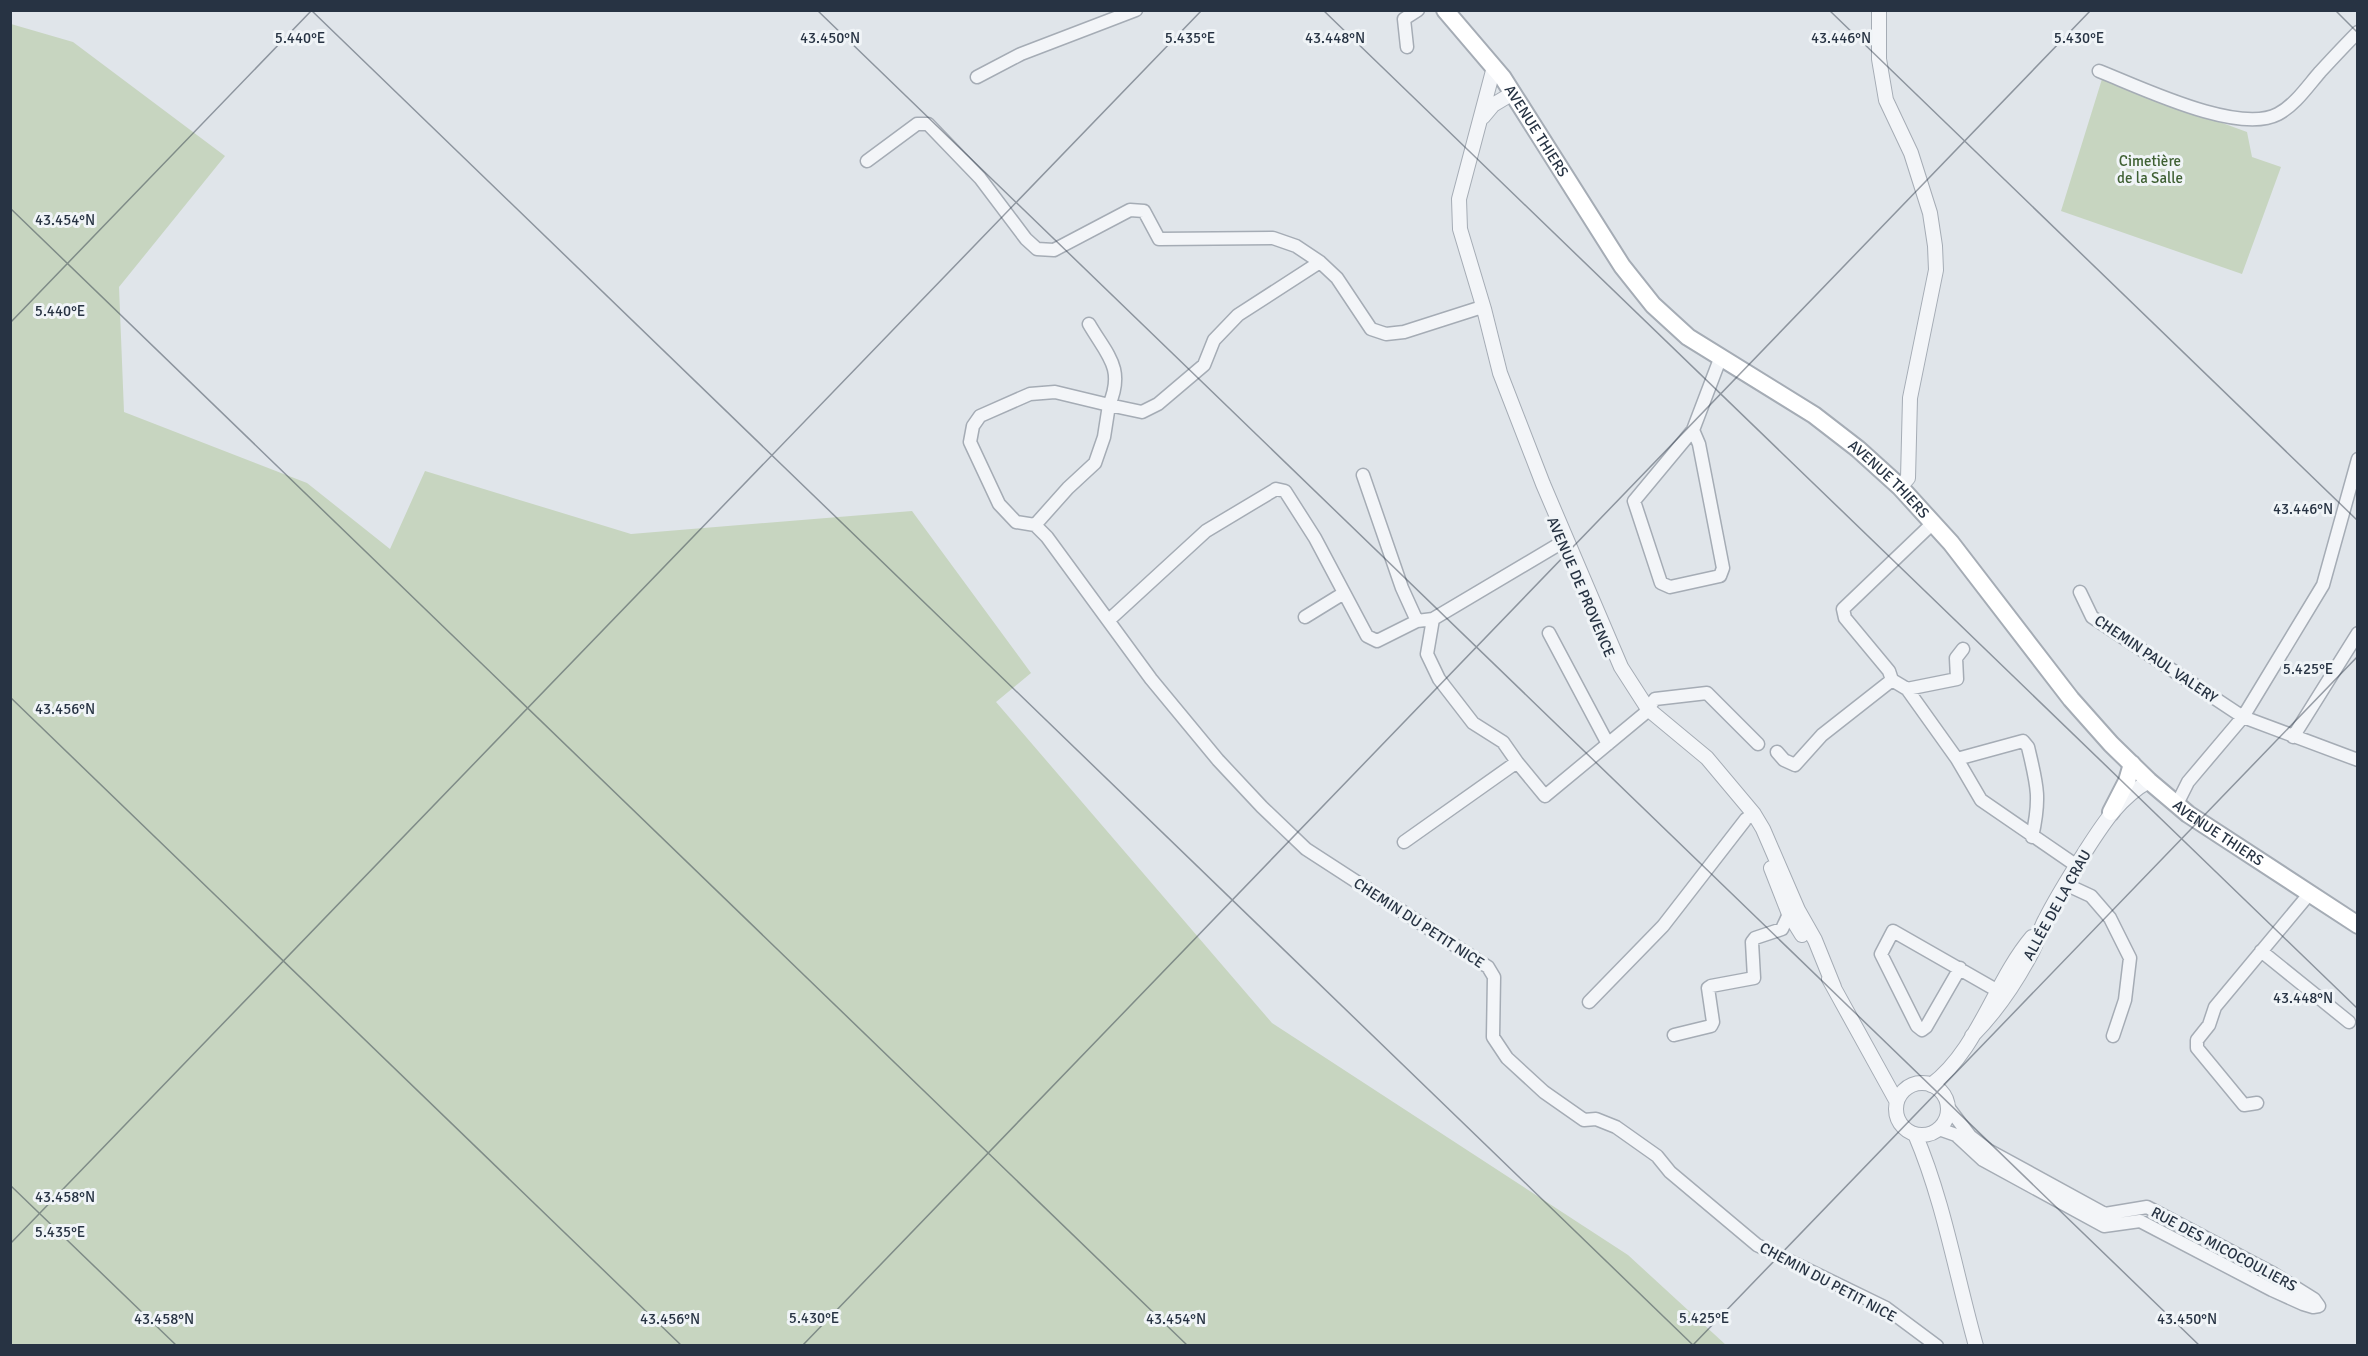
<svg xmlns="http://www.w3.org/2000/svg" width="2368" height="1356" font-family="Signika,sans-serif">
<rect width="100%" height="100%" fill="#e0e5ea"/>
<path fill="#c7d5c0" d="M11,24l62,18 152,114 -106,131 5,125 183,71 83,66 35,-78 206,63 281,-23 119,162 -35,29 276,321 356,232 98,90h-1715z
M2102,79l145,53 5,25 29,10 -39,107 -181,-63z"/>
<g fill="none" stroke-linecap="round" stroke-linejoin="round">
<g stroke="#a5acb5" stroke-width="15">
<path id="minor" d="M1407,47l-3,-28 14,-9
M2099,71c41,16 139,64 179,43 17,-9 29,-27 42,-42 12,-13 25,-27 38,-40
M977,77l44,-23 115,-44
M867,161l50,-37h11l52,54 46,61 11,10 17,1 76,-40 14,1 15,28 114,-1 23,8 24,16 17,16 34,51 15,5 18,-2 75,-24 5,1
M1089,324c18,31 36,44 20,81l33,7 16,-8 46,-39 10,-25 24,-25 82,-53
M1055,392l54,13 -5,32 -9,26 -27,25 -33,37 -19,-3 -17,-18 -29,-62 3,-16 7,-10 50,-22z
M1693,430l6,14 24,124 -3,8 -50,11 -9,-4 -27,-82 59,-71 27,-71
M1363,475l39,113 15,33
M1934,522l-91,87 2,9 44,53 3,9 15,9 50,-10 -1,-21 7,-9
M1035,525l12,12 104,142 67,81 44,47 44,42 182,118 6,10 -1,60 14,21 37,34 40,28 12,-1 20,8 41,29 13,16 87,73 129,63 51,38
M2080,592l12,25 151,100 80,-132 35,-126
M1305,617l39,-24
M1433,619l-6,35 12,25 34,44 30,19 14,20
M1109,620l97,-89 70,-42 9,2 30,47 52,98 10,5 40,-20 16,-2 133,-79
M1549,633l59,111
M1907,689l50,70
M2293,737l65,-104
M1777,752l7,8 11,5 27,-30 70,-55
M2177,804l11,-22 55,-65 115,43
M2032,837c9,-40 5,-52 -4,-90l-5,-6 -66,18 24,41 96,66
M1404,842l113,-80 28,34 99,-82 11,-15 52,-6 51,51
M2065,884l26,12 19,22 20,40 -5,42 -12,36
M2261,951l88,71
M1960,968l-34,59 -4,3 -5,-4 -36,-72 12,-23 112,64
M1589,1002l74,-76 83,-107 8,-5
M1674,1035l37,-9 2,-4 -5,-34 3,-2 43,-8 -2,-36 3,-4 27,-9 7,-15 8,-4
M2257,1103l-13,2 -47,-57v-8l12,-15 6,-18 95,-114
M1939,1129l17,6 27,25 121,66 36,-5 132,69 31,14 10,3 6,-1 -5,-7 -40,-25 -127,-67 -42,7 -117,-64 -18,-14 -22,-29"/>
</g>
<g stroke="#a5acb5" stroke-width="16">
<path id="tertiary" d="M1879,10v49l7,41 25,53 19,60 5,33 1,24 -26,128 -2,80 -8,9
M1494,67l-35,132 1,30 24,80 16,64 43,111 78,183 27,42 59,49 47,56 9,15 35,81 17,30 19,47
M1483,117l10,-12 20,-12
M1771,868l18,46 13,21
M1829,979l68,123
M1972,1036c25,-25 45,-55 61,-86 5,-10 7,-21 12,-30 12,-24 26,-46 40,-68 18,-28 34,-54 64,-71
M1896 1109a26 26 0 1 1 52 0a26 26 0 1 1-52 0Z
M1931,1085c47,-35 63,-103 101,-148
M1915,1134c29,68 41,141 61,212"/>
</g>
<g stroke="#a5acb5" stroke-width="20">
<g id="secondary">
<path id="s1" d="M1445,10l58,68 119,188 31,39 35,32 126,78 44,34 42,38 51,56 120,156 40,45 38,37 39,33 170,111"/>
<path d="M2111,812l16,-31 5,-17"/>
</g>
</g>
<use href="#minor" stroke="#f3f5f8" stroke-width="12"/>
<use href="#tertiary" stroke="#f3f5f8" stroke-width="14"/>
<use href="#secondary" stroke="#fff" stroke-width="16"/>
</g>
<path fill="none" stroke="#273343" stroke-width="1.5" stroke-opacity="0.45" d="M311,10l1383,1336M817,10l1383,1336M1323,10l1035,999M1829,10l529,511M2335,10l23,23M10,208l1178,1138M10,323l302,-313M10,697l672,649M10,1185l167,161M10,1244l1192,-1234M802,1346l1289,-1336M1692,1346l666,-690"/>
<g text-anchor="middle" stroke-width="6" stroke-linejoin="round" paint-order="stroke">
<g font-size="15" fill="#273343" stroke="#f0f4f7">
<text dy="5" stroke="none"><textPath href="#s1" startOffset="152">AVENUE THIERS</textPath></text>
<text dy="5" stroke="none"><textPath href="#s1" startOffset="656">AVENUE THIERS</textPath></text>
<text transform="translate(1581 587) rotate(67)" y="5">AVENUE DE PROVENCE</text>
<text transform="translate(2156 659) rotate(34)" y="5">CHEMIN PAUL VALERY</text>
<text dy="5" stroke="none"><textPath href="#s1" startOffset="1142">AVENUE THIERS</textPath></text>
<text transform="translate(2057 905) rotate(-61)" y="5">ALLÉE DE LA CRAU</text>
<text transform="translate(1419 923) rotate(33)" y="5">CHEMIN DU PETIT NICE</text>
<text transform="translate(2224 1249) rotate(28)" y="5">RUE DES MICOCOULIERS</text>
<text transform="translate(1828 1282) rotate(28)" y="5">CHEMIN DU PETIT NICE</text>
</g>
<g font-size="15" fill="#3f6033" stroke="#f0f4f7">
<text x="2150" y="166">Cimetière<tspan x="2150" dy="17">de la Salle</tspan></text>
</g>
</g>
<g font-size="15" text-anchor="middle" fill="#273343" stroke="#f0f4f7" stroke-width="6" stroke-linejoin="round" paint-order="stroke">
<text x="830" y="43">43.450°N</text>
<text x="1335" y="43">43.448°N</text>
<text x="1841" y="43">43.446°N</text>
<text x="1190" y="43">5.435°E</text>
<text x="300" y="43">5.440°E</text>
<text x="2079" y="43">5.430°E</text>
<text x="65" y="225">43.454°N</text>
<text x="60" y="316">5.440°E</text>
<text x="2303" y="514">43.446°N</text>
<text x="2308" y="674">5.425°E</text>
<text x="65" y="714">43.456°N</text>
<text x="2303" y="1003">43.448°N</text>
<text x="65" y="1202">43.458°N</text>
<text x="60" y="1237">5.435°E</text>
<text x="814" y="1323">5.430°E</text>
<text x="1704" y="1323">5.425°E</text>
<text x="164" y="1324">43.458°N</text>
<text x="670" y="1324">43.456°N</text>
<text x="1176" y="1324">43.454°N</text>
<text x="2187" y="1324">43.450°N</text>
</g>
<rect width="2368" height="1356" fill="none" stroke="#273343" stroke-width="24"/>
</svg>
